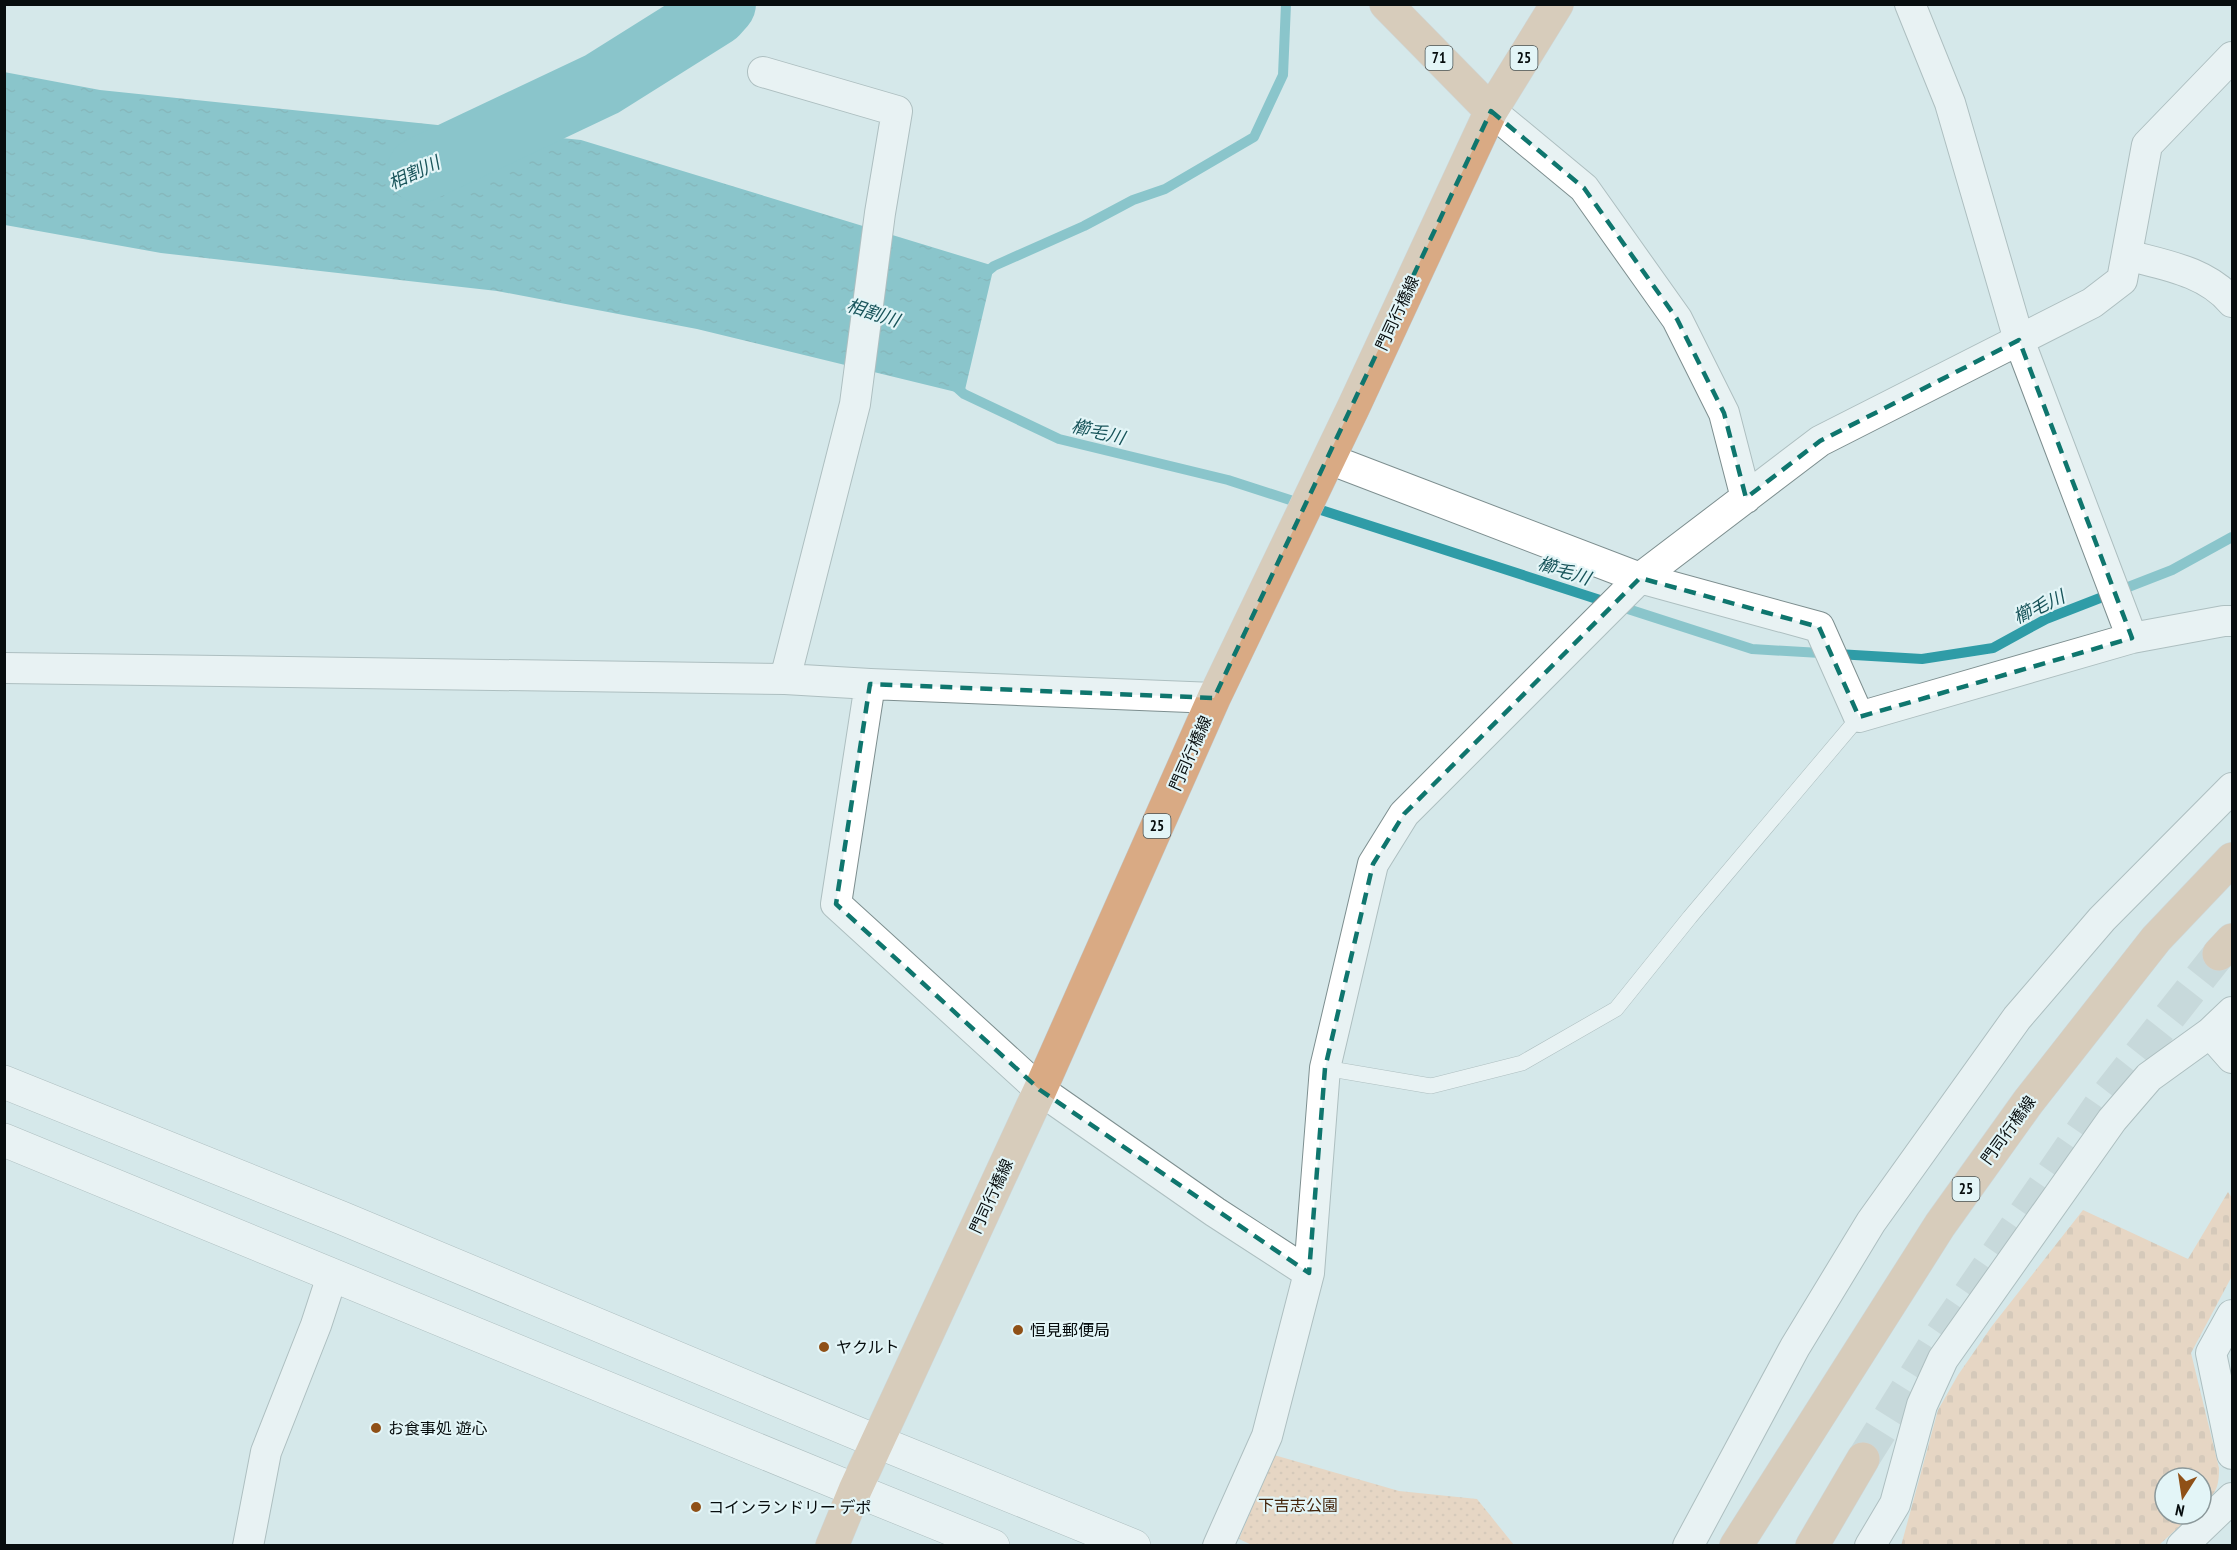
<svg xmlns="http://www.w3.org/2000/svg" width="2237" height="1550" font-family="'PT Sans Narrow','Noto Sans JP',sans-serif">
<defs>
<pattern id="cemetery-stones" width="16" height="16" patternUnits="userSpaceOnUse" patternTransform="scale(1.5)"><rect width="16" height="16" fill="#fac197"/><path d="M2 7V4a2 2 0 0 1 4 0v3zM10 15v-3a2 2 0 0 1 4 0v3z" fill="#d5a581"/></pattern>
<pattern id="park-dots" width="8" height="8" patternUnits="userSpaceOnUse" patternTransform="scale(1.5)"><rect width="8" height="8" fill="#fac197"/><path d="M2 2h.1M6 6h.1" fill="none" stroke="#d5a581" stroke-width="1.8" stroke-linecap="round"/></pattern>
<pattern id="water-ripples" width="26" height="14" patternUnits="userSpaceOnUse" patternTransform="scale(1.5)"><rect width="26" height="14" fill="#2f9ca7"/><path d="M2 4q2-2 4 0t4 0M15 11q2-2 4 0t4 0" fill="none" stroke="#267e86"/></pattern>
</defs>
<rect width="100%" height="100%" fill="#d6e8ea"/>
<path fill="url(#cemetery-stones)" d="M2228,1192l4,6v78l-41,77 28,115c0,20 -3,25 -18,39v-29h-36v36h28l-34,31 -258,1 37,-136 20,-35 34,-49 91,-116 105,49z"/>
<path fill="url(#park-dots)" d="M1274,1455l125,36 78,8 37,46 -260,1 -15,-7z"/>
<path fill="url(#water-ripples)" d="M4,72l96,18 481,50 413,126 -30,128 -267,-65 -200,-38 -336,-38 -156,-28z"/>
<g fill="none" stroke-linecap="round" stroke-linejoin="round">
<path stroke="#2f9ca7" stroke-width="10" d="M984,274l10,-8 90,-40 49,-26 32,-11 89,-52 29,-62 3,-71
M954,385l10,9 95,45 169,41 524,169 170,10 71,-11 53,-29 126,-49 60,-33"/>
<path stroke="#2f9ca7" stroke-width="66" d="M420,170l182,-86 113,-71 8,-9"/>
<path stroke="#b7c7c9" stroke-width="33" stroke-dasharray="33 16" stroke-linecap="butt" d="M1863,1459l74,-118 165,-239 117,-148"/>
<g stroke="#7d8e8f" stroke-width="16">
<path id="lane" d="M1325,1068l106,18 91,-23 94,-54 74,-92 169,-200"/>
</g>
<g stroke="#7d8e8f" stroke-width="32">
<path id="street" d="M1910,4l40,99 69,237 113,298
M763,72l134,39 -17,102 -25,191 -70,275
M1491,111l93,77 93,131 47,94 22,85
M2127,255c37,10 79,16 105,47
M1329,459l311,119 179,49 40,90 273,-79 92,-17h8
M4,668l781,11 85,5 344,14
M870,684l-34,220 204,186 175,122 94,61
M2210,1033l22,25
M2232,1315l-21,38 21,101
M248,1546l18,-94 50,-127 16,-49
M1218,1546l49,-110 42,-163 16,-205 48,-204 31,-50 236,-236 180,-137 272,-138 30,-23 25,-135 85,-88
M1688,1546l107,-199 76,-125 146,-204 85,-99 130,-131
M1870,1546l25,-42 27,-99 21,-46 169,-239 37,-43 61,-44 22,-21
M2182,1546l50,-48"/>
</g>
<g stroke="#7d8e8f" stroke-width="34">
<path id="secondary" d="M4,1082l338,136 536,224 256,104
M4,1140l851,350 138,56"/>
</g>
<g stroke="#c3c5c5" stroke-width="34">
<path id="primary" d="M1386,4l105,107
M2219,954l13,-14
M832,1546l23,-56 185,-400 174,-392 140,-292 110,-237 27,-58 66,-107
M1736,1546l204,-321 88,-123 128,-163 76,-80
M1812,1546l51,-87"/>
</g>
<use href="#lane" stroke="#fff" stroke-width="15"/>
<use href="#street" stroke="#fff" stroke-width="30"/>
<use href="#secondary" stroke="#fff" stroke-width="33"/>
<use href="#primary" stroke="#d9aa84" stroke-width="33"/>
</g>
<path d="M0 0H2237V1550H0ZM1491,111l93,77 93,131 47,94 22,85 74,-57 199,-101 113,298 -273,79 -40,-90 -179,-49 -236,236 -31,50 -48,204 -16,205 -269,-183 -204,-186 34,-220 344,14z" fill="#d6e8ea" fill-opacity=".55" fill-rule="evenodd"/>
<path fill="none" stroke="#0f766e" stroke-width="4.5" stroke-dasharray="12 8" stroke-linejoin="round" d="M1491,111l93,77 93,131 47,94 22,85 74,-57 199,-101 113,298 -273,79 -40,-90 -179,-49 -236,236 -31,50 -48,204 -16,205 -269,-183 -204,-186 34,-220 344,14z"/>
<g fill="#8f5017" stroke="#e3f5f7" stroke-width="2">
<circle cx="1018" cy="1330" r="6"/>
<circle cx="824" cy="1347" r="6"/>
<circle cx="376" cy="1428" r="6"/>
<circle cx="696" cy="1507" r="6"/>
</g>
<g text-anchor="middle" stroke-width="4.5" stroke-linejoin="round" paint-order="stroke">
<g fill="#e3f5f7" stroke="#495354" stroke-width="1.5">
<rect x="1425.5" y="46" width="27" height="24" rx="4.5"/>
<rect x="1510.5" y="46" width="27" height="24" rx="4.5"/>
<rect x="1143.5" y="814" width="27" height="24" rx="4.5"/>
<rect x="1952.5" y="1177" width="27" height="24" rx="4.5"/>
</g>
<g font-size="15" font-weight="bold" fill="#070d0e">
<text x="1439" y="63">71</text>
<text x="1524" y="63">25</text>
<text x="1157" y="831">25</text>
<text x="1966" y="1194">25</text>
</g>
<g font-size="16" fill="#070d0e" stroke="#e3f5f7">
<text transform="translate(1397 313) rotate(-65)" y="6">門司行橋線</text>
<text transform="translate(1190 753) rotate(-66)" y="6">門司行橋線</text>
<text transform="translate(2008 1130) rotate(-54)" y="6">門司行橋線</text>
<text transform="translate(991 1196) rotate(-65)" y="6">門司行橋線</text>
</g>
<g font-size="16" fill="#070d0e" stroke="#e3f5f7" text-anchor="start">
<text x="1030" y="1336">恒見郵便局</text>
<text x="836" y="1353">ヤクルト</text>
<text x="388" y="1434">お食事処 遊心</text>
<text x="708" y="1513">コインランドリー デポ</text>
</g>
<g font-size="16" fill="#44250b" stroke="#e3f5f7">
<text x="1298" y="1511">下吉志公園</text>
</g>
<g font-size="18" font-style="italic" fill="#18545a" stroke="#e3f5f7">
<text transform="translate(414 173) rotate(-25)" y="6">相割川</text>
<text transform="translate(873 313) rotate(18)" y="6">相割川</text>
<text transform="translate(1098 432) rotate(14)" y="6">櫛毛川</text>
<text transform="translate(1564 571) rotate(18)" y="6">櫛毛川</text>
<text transform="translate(2039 607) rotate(-25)" y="6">櫛毛川</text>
</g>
</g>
<rect width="2237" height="1550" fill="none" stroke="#070d0e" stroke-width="12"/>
<g transform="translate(2183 1496) rotate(192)"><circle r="28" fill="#e3f5f7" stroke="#8b989a" stroke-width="1.5"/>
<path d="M0-4.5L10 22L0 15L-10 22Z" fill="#8f5017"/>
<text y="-9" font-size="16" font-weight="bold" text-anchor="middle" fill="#070d0e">N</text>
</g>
</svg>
